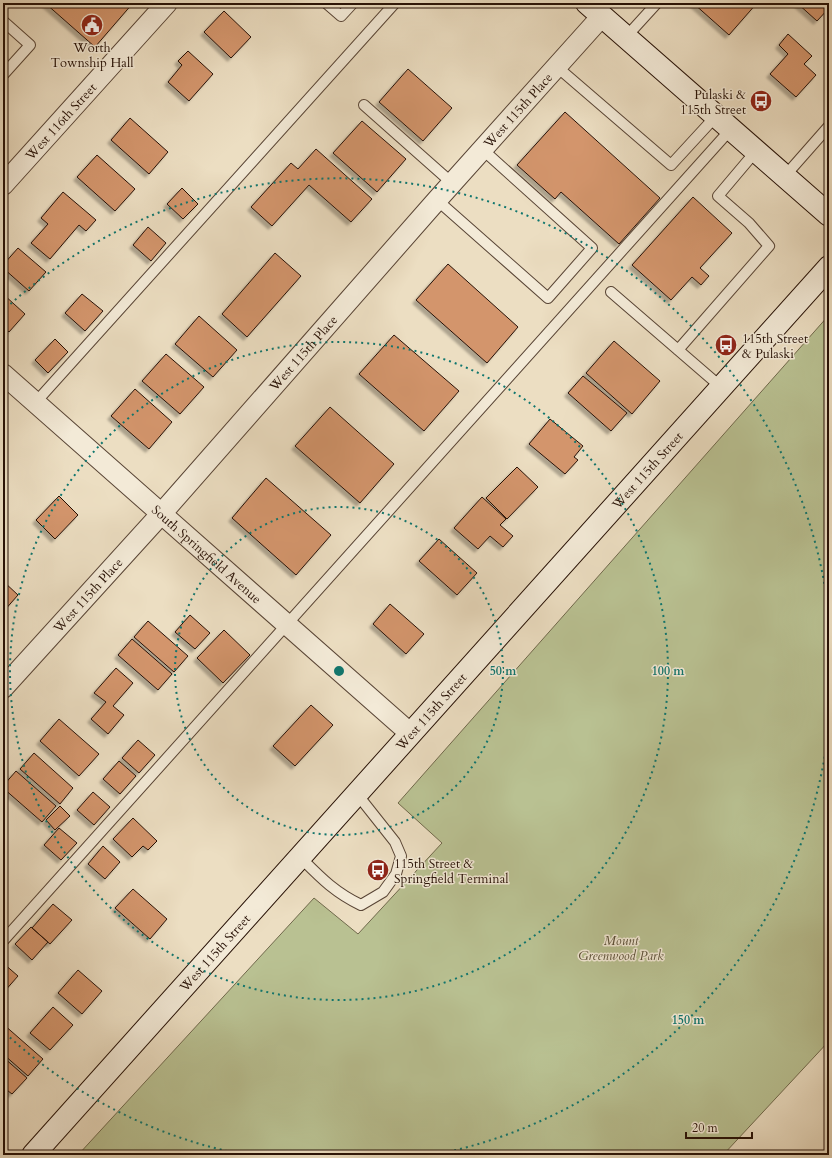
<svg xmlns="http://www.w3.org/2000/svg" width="832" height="1158" font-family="Cardo,serif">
<defs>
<filter id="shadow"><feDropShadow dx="-3.5" dy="3.5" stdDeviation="1" flood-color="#0004"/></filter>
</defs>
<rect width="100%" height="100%" fill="#ecdec2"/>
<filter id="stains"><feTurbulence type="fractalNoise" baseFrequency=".005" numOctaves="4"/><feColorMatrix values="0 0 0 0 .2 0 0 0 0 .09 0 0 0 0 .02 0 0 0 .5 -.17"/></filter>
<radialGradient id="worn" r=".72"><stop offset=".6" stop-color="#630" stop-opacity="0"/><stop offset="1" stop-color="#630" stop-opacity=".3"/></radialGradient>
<path fill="#b9c192" stroke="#70694c" d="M829,315v726l-106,114h-645l236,-257 44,36 84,-91 -44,-40z"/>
<path fill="#d3956c" stroke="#271106" filter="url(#shadow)" d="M45,3h88l-38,44z
M693,3h64l-28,32z
M797,3h32v5l-12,13z
M224,11l27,26 -20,21 -27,-26z
M788,34l24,22 -8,8 12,11 -20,22 -26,-23 18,-20 -9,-9z
M188,51l25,23 -24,27 -21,-19 14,-17 -4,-4z
M408,69l44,39 -29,33 -44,-39z
M565,112l95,86 -41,46 -58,-52 -6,7 -38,-34z
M130,118l38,34 -19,22 -38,-34z
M362,121l44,38 -29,33 -44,-39z
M316,149l56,50 -21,23 -42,-37 -37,41 -21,-19 40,-44 7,6z
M97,155l38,34 -20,22 -38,-34z
M182,188l16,16 -15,15 -16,-15z
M63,192l33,28 -10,11 -7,-6 -29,34 -19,-16 17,-19 -7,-6z
M693,197l39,36 -32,35 9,8 -8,9 -9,-8 -21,23 -39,-35z
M148,227l18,16 -15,18 -18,-16z
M18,248l28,24 -17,19 -26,-23v-3z
M275,253l26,23 -54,61 -25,-23z
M448,264l70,63 -31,36 -71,-63z
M3,294l22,20 -16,18 -6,-6z
M82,294l21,17 -18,20 -20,-18z
M199,316l38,34 -24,27 -38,-33z
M394,335l65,56 -35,40 -65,-57z
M55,339l13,13 -20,21 -13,-13z
M614,341l46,40 -28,33 -46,-41z
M166,354l38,33 -24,27 -38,-33z
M583,376l44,37 -16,18 -43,-38z
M135,389l37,33 -23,27 -38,-33z
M330,407l64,57 -34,39 -65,-57z
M550,419l33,27 -9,11 4,3 -13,14 -36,-30z
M517,467l21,20 -31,32 -21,-21z
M266,478l65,57 -35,40 -64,-57z
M59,496l19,19 -23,24 -19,-19z
M482,497l24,22 -6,6 13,11 -10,11 -13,-11 -12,13 -24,-21z
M439,539l38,34 -20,22 -38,-34z
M3,581l15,14 -15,17z
M390,604l34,30 -18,20 -33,-30z
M190,615l20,18 -15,16 -20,-17z
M148,621l40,35 -14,16 -40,-35z
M224,630l26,25 -27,28 -26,-25z
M132,639l40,35 -14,16 -40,-35z
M116,668l17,15 -20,23 11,9 -16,19 -17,-15 15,-17 -12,-9z
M311,705l22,20 -38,41 -22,-20z
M59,719l40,35 -20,22 -39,-35z
M138,740l17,15 -16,18 -17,-15z
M34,753l39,35 -13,16 -40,-35z
M119,761l17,15 -16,18 -17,-15z
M16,771l40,35 -14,16 -39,-34v-2z
M93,792l17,15 -16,18 -17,-15z
M60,806l10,10 -15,14 -9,-10z
M133,818l24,23 -9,9 -5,-4 -11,11 -19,-18z
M59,828l18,15 -16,17 -17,-15z
M103,846l17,16 -15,17 -17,-15z
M133,889l34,30 -17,20 -35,-31z
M53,904l19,16 -22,24 -18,-16z
M31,927l17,15 -16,18 -17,-16z
M3,963l15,13 -15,17z
M78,970l24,21 -20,23 -24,-21z
M53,1007l20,18 -23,25 -20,-17z
M3,1024l40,35 -15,17 -25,-22z
M3,1057l24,21 -15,16 -9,-7z"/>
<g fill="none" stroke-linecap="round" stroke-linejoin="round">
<g stroke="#584435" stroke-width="12">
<path id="lane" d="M326,3l15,13 12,-13
M3,21l27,24 -27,30
M626,37l31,-34
M556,66l115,99 45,-49
M364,105l88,78
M785,176l44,-50
M437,200l111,98 44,-50 -110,-99
M611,292l110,95
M678,350l91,-104 -20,-23 -31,-27 38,-45
M36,402l359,-399
M300,857c20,20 34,35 61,48l22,-13 13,-18 5,-18 -6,-14 -38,-48
M3,941l728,-812"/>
</g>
<g stroke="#584435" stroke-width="22">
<g id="street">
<path id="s1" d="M3,185l164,-182"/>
<path id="s2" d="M3,374l408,360"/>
<path id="s3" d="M3,688l159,-175 275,-313 165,-184"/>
</g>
</g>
<g stroke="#271106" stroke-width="24">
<g id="secondary">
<path d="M587,3l242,212"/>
<path id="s4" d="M33,1155l796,-888"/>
</g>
</g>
<use href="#lane" stroke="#f3ead7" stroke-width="10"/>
<use href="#street" stroke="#f3ead7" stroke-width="20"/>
<use href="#secondary" stroke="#f3ead7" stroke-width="22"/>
</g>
<g fill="none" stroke="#0f766e" stroke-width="2" stroke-dasharray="2 4">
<circle cx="339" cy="671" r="164"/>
<circle cx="339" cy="671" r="329"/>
<path d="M829 727A493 493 0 0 1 433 1155M245 1155A493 493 0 0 1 6 1034M6 308A493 493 0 0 1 829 615"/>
</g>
<defs>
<g id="civic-disc" transform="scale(1.15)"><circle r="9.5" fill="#8f2418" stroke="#f3ead7"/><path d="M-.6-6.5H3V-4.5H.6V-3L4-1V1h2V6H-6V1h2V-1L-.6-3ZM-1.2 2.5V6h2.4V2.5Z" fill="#fff"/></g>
<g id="bus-disc" transform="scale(1.15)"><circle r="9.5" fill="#8f2418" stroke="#f3ead7"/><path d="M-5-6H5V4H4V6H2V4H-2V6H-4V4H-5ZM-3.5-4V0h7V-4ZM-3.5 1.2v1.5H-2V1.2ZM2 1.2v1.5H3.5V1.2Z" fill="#fff"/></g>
</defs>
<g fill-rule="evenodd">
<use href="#civic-disc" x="92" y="25"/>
<use href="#bus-disc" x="761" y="101"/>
<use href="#bus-disc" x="726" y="345"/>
<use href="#bus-disc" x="378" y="870"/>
</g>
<g text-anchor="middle" stroke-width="3" stroke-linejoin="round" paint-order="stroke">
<g font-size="13" fill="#271106" stroke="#f3ead7" text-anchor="start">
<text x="92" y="52" text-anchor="middle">Worth<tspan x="92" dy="15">Township Hall</tspan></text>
<text x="746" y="99" text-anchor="end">Pulaski &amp;<tspan x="746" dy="15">115th Street</tspan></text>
<text x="742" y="343">115th Street<tspan x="742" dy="15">&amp; Pulaski</tspan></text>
<text x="394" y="868">115th Street &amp;<tspan x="394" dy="15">Springfield Terminal</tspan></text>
</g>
<g font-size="13" fill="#271106" stroke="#f3ead7">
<text dy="5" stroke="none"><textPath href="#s3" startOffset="774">West 115th Place</textPath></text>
<text dy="5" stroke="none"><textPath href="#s1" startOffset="86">West 116th Street</textPath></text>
<text dy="5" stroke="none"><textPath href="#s3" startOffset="450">West 115th Place</textPath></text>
<text dy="5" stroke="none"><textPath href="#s4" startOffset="920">West 115th Street</textPath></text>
<text dy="5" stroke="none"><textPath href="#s2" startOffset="272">South Springfield Avenue</textPath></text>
<text dy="5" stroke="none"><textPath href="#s3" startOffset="126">West 115th Place</textPath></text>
<text dy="5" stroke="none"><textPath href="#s4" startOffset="596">West 115th Street</textPath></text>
<text dy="5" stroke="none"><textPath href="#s4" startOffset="272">West 115th Street</textPath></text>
</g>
<g font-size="13" font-style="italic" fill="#5a4f37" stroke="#f3ead7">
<text x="621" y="945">Mount<tspan x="621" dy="15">Greenwood Park</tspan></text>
</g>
</g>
<circle cx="339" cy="671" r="6" fill="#0f766e" stroke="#f3ead7" stroke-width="2"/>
<g font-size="12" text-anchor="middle" font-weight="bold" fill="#0f766e" stroke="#f3ead7" stroke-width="3" stroke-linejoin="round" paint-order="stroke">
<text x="503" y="675">50 m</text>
<text x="668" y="675">100 m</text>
<text x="688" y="1024">150 m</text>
</g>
<rect width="832" height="1158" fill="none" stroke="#ecdec2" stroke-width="16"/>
<rect x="4" y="4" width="824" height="1150" fill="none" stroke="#271106" stroke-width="2"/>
<rect x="8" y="8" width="816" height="1142" fill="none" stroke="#271106"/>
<path d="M686 1132v6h66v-6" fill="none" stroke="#271106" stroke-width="2"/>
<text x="692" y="1132" font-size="12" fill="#271106" stroke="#f3ead7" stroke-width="3" paint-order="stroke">20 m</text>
<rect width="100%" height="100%" filter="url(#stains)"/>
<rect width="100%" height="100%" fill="url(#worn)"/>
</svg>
